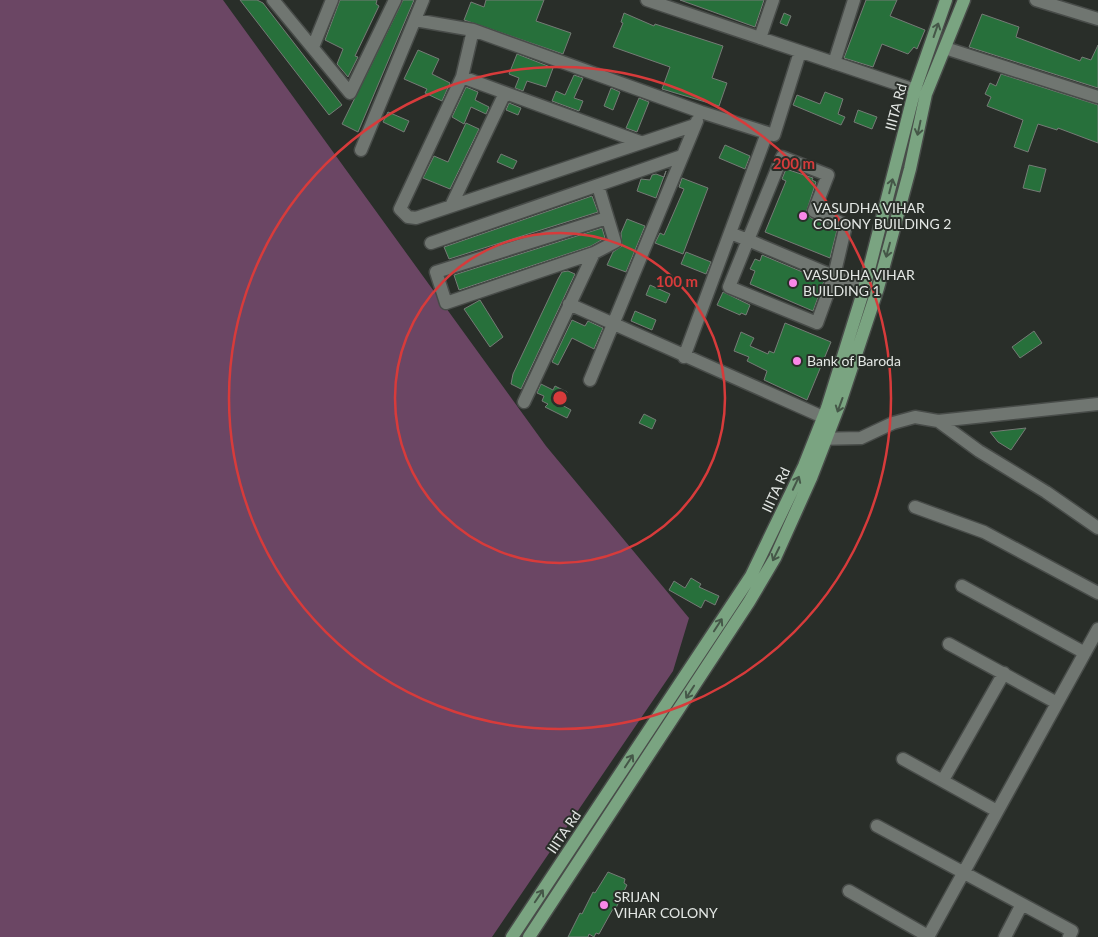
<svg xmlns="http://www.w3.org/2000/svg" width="1098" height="937" font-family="Lato,sans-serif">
<rect width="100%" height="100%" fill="#292e29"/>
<path fill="#6b4664" d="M0,0h223l323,446 143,172 -16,53 -181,266h-492z"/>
<path fill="#27703b" stroke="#757b76" d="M240,0h17l6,3 79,102 -13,10z
M340,0h37l-1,4 3,2 -24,50 3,1 -10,20 -11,-13 6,-15 -18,-9z
M403,0h11l-56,132 -16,-8z
M486,0h58l-8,21 35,12 -8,21 -99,-34 7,-18 13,5z
M680,0h84l-9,27z
M866,0h31l-7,16 35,14 -8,19 -3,-2 -6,7 -26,-10 -9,23 -29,-9z
M624,13l30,13 1,-2 68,22 -11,32 15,5 -8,23 -57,-17 8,-22 -57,-20 10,-24 -2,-1z
M784,13l7,3 -4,10 -7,-3z
M982,14l37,13 -3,10 64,24 2,-4 9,3 7,-15v43l-129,-41z
M418,50l21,9 -7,15 18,9 -8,18 -17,-8 2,-4 -23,-10z
M517,54l36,14 -7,19 -19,-6 -4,10 -8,-3 4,-10 -10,-4z
M1001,74l97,31v38l-40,-15 -1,2 -19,-6 -10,28 -14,-5 9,-27 -36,-14 4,-9 -6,-3 5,-11 6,3z
M574,75l9,3 -9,20 9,3 -4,10 -27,-10 4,-10 9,4z
M466,87l12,5 -3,8 14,7 -3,7 -15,-7 -7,17 -12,-7z
M611,88l9,4 -7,18 -9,-4z
M825,92l18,7 -5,15 7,3 -4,8 -48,-20 4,-10 23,9z
M639,98l10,4 -12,30 -11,-4z
M509,103l12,5 -3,7 -12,-5z
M858,110l19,7 -5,12 -18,-7z
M388,112l21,9 -5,11 -21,-10z
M466,123l13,6 -29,60 -27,-11 11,-22 14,6z
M725,145l25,11 -5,13 -26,-11z
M501,154l16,7 -4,8 -16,-7z
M1029,165l17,4 -6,23 -17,-4z
M786,169l27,9 -1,2 4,2 -10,31 5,5 26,12 -7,28 -65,-26 21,-51 -4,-2z
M666,171l-10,27 -19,-7 4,-12 9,1 2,-5 4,-1 8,3z
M682,178l26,10 -25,66 -28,-11 5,-10 4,2 20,-46 -5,-2z
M592,196l6,16 -149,47 -5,-12z
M627,219l18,7 -19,46 -19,-7 6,-13 9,-6 -1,-13z
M602,228l3,10 -14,8 -132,44 -5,-15z
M686,252l25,10 -5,12 -25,-10z
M762,255l62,26 -11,30 -63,-27 5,-13 -5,-2 5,-10 5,2z
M568,271l7,3 -54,115 -10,-5 2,-10 45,-95 4,-7z
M650,285l20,9 -4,9 -20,-8z
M723,292l27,13 -4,10 -5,-2 -1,2 -23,-10z
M480,300l23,37 -13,10 -26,-38z
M635,311l21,9 -4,10 -21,-9z
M572,320l13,6 3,-5 15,7 -9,21 -22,-11 -14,27 -6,-3z
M785,323l46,19 -24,58 -43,-20 3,-9 -20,-10 2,-4 -15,-6 7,-19 13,6 -4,8 18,8 1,-3 5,2z
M1034,331l8,12 -22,15 -8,-11z
M541,384l12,6 2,-4 12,6 -5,13 9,5 -4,8 -22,-11 3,-3 -6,-3 2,-5 -7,-3z
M644,414l12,6 -4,9 -13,-6z
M1026,428l-15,22 -13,-8 -8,-10z
M768,500l7,4 -4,8 -6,-4z
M691,578l10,6 -2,3 20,9 -4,9 -10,-5 -4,8 -32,-18 5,-9 11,7z
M608,872l17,7 -1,4 3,2 -11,23 -2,-1 -15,27 -3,-1 -2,4 -5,-3 -1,3h-20l12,-24 2,1 11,-22 2,1z"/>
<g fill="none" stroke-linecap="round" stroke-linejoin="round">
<g stroke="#484c49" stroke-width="15">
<path id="minor" d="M273,0l77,93 45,-93
M647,0l277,93
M1036,0l62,19
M415,20l58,10 228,82 73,23 26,-83
M473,30l-11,47 -62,132 8,8 8,1 279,-93
M760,38l13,-38
M313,47l19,-47
M945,48l153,49
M834,63l20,-63
M462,77l178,65
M361,150l62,-150
M598,186l17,56 -21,11 -148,50 -10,-31 171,-54
M451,206l54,-113
M730,233l18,7 34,-83 46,18 -14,36 32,14 -12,51 -17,47 -88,-36 19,-47 116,49
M431,243l251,-87
M569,304l254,113
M684,357l83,-224
M590,380l107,-259
M524,402l70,-149
M938,421l160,-17
M815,439l46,-1 32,-15 22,-6 23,4 41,30 67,41 52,36
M915,507l69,25 114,61
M962,586l123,67
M949,644l108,59
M903,759l94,52
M943,780l61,-107
M877,826l195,105 -3,6
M849,891l79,45
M928,937l170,-308
M1005,937l17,-33"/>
</g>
<g stroke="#484c49" stroke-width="15">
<path id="major" d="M512,937l239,-361 53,-110 23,-58 37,-119 51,-200 31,-89
M529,937l220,-335 26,-44 36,-80 29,-75 38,-115 32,-119 16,-75 38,-94"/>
</g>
<use href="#minor" stroke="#707671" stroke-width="12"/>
<use href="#major" stroke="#7aa481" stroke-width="12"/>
</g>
<defs><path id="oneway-shaft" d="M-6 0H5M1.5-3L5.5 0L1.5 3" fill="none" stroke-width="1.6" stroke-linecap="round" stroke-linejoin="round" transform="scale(1.25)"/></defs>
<g stroke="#455748">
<use href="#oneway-shaft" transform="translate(936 30) rotate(-71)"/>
<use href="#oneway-shaft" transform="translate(919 128) rotate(102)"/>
<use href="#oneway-shaft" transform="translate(891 186) rotate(-76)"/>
<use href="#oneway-shaft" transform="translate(888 250) rotate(105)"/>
<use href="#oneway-shaft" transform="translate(840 405) rotate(110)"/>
<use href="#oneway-shaft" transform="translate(796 483) rotate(-65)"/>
<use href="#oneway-shaft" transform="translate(776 554) rotate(116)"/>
<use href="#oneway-shaft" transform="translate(718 625) rotate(-57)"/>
<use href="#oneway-shaft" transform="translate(690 692) rotate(123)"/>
<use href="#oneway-shaft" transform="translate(629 761) rotate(-57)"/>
<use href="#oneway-shaft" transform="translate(539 896) rotate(-56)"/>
</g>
<g fill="none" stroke="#d73b3b" stroke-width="2.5">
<circle cx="560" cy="398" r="165"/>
<circle cx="560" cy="398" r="331"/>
</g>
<g fill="#f987e8" stroke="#292e29" stroke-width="2">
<circle cx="803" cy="216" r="5"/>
<circle cx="793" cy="283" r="5"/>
<circle cx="797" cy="361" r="5"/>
<circle cx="604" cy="905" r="5"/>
</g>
<g text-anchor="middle" stroke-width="4" stroke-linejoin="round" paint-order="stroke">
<g font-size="14" fill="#e3e7e4" stroke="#292e29">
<text transform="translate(896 107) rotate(-75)" y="5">IIITA Rd</text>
<text transform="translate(776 490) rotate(-65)" y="5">IIITA Rd</text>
<text transform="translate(564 832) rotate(-56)" y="5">IIITA Rd</text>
</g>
<g font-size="14" fill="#e3e7e4" stroke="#292e29" text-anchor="start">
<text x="813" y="213">VASUDHA VIHAR<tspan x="813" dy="16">COLONY BUILDING 2</tspan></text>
<text x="803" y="280">VASUDHA VIHAR<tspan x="803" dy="16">BUILDING 1</tspan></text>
<text x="807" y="366">Bank of Baroda</text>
<text x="614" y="902">SRIJAN<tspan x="614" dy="16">VIHAR COLONY</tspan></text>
</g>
</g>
<circle cx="560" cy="398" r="8" fill="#d73b3b" stroke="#292e29" stroke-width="2.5"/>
<g font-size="15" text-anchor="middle" font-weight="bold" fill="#d73b3b" stroke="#292e29" stroke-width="4" stroke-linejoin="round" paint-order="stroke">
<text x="794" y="169">200 m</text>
<text x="677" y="287">100 m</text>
</g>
</svg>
